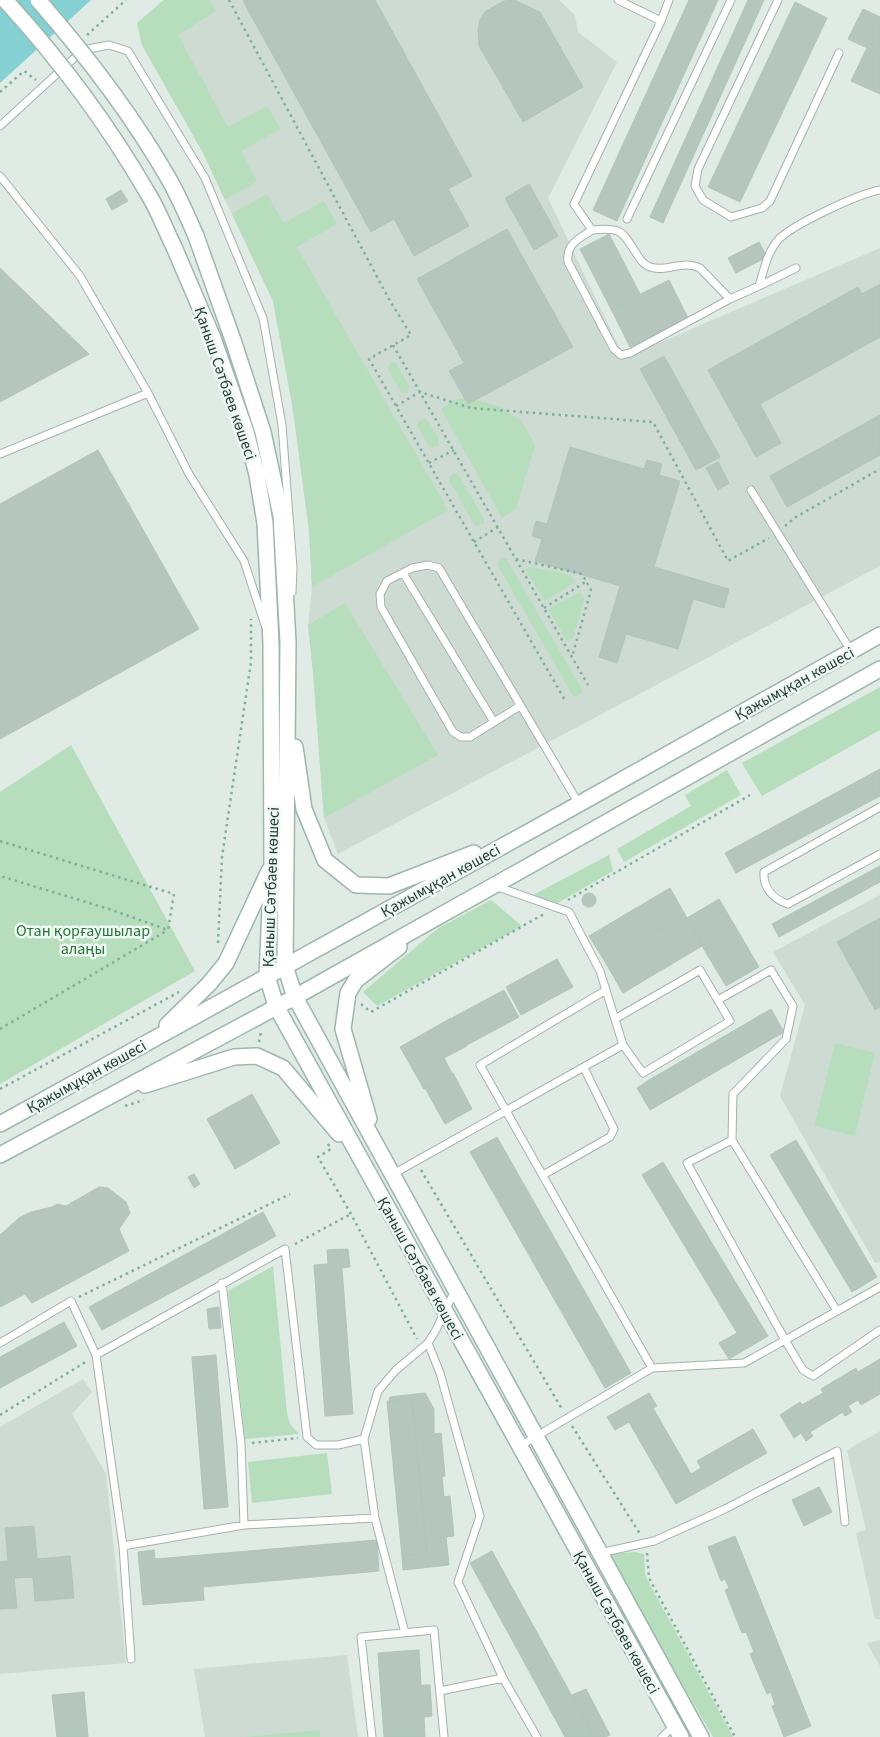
<svg xmlns="http://www.w3.org/2000/svg" width="880" height="1737" font-family="'Source Sans 3',sans-serif">
<rect width="100%" height="100%" fill="#dfebe4"/>
<path fill="#cddbd3" d="M164,0h395l16,15 3,17 39,30 -69,136 76,160 256,-110v318l-542,288 -14,-36 -11,-146 -5,-47 4,-38 -3,-57 -18,-134 -18,-95 -70,-148 -61,-108 -5,-22z
M880,895v367l-5,1 -95,-167 25,-91 -32,-53z
M83,1379l9,13 -20,22 34,60 20,189 -126,11v-247z
M880,1431v188h-5l-19,-86 10,-3 -19,-80z
M880,1640v26l-13,-23z
M347,1655l11,82h-153l-11,-68z"/>
<path fill="#b6debd" d="M164,0h46l6,11 -38,24 50,92 39,-21 14,23 -40,22 16,30 -32,19 -22,-47 -61,-108 -5,-22z
M267,194l17,29 40,-22 13,23 -40,23 151,263 -136,77 -3,-57 -16,-120 -20,-109 -41,-87z
M390,362l6,1 14,24 -3,6h-5l-11,-17 -3,-9z
M459,398l19,2 19,6 25,15 13,24 -19,64 -14,9 -61,-109z
M423,419l4,1c6,8 13,17 12,26l-9,2 -13,-22 1,-4z
M454,473l4,1 26,45v5l-9,2 -26,-46 1,-4z
M502,558h4l75,130 1,5 -5,4 -4,-1 -75,-130v-4z
M530,567l41,8 4,7 -30,19 -20,-32z
M580,592l4,7 -11,39 -6,3 -19,-32z
M345,603l93,152 -114,63 -11,-146 -5,-47z
M880,687v43l-118,66 -20,-33z
M71,745l124,226 -195,113v-292z
M727,770l14,25 -117,67 -7,-13 74,-43 -6,-11z
M609,855l4,16 -57,33 -23,-9z
M491,900l31,26 -145,80 -14,-14 74,-63z
M835,1043l40,10 -20,83 -41,-10z
M273,1266l14,147 3,11 9,10 -54,5 -17,-148z
M327,1453l5,41 -80,9 -4,-41z
M635,1552l9,2 1,20 3,7 85,156h-20l-105,-181 2,-2z
M320,1730v7h-75z"/>
<path fill="#84d0d3" d="M0,0h91l-91,83z"/>
<path fill="#b4c6bd" stroke="#b1c5ba" d="M245,0h130l97,176 -24,13 21,37 -55,30 -20,-37 -23,13 -128,-231z
M514,0l26,12 43,75 -60,35 -44,-76 -1,-17 2,-10 6,-8 18,-10z
M689,0h29l-101,221 -24,-11z
M748,0h16l-101,223 -13,-6z
M795,2l32,16 -87,184 -32,-15z
M863,9l17,8v37l-32,-15z
M867,48l13,6v40l-29,-13z
M529,184l29,52 -24,14 -29,-52z
M121,190l7,11 -16,9 -6,-11z
M507,229l66,118 -105,57 -19,-33 15,-8 -47,-84z
M609,234l31,60 -29,15 -31,-60z
M759,242l8,15 -31,16 -8,-15z
M0,268l89,86 -89,48z
M669,280l19,38 -58,29 -19,-38z
M880,284v53l-120,67 21,39 -25,14 -48,-87 150,-83 4,7z
M664,356l56,101 -24,13 -56,-101z
M880,415v40l-93,52 -17,-31z
M570,447l74,22 3,-9 15,4 -3,11 21,6 -26,86 75,22 -5,19 -31,-9 -15,50 -52,-15 -9,29 -18,-6 21,-71 -85,-25 7,-22 -10,-3 4,-15 11,3z
M98,450l101,179 -199,110v-235z
M718,462l11,21 -11,7 -12,-22z
M880,769v27l-144,77 -11,-20z
M880,866v16l-101,55 -7,-13z
M670,888l17,30 -10,6 -2,-3 -23,13 2,4 -14,9 -3,-5 -25,15 3,4 -8,4 -18,-29z
M582 900a7 7 0 1 1 14 0a7 7 0 1 1-14 0Z
M719,899l16,27 -32,19 -16,-27z
M687,918l16,27 32,-19 24,41 -33,19 -24,-40 -79,47 -16,-28 8,-4 -3,-4 25,-15 3,5 14,-9 -2,-4 23,-13 2,3z
M880,918v89l-5,3 -38,-68z
M557,959l16,28 -52,28 -15,-28z
M504,990l15,27 -52,28 -15,-27z
M771,1009l13,23 -115,67 -13,-23z
M451,1018l16,28 -23,12 8,15 -28,16 -24,-42z
M453,1073l19,36 -27,15 -20,-36z
M655,1076l14,23 -19,11 -13,-22z
M252,1094l28,49 -45,26 -28,-50z
M497,1137l134,236 -26,15 -135,-236z
M796,1140l81,137 -25,15 -82,-137z
M663,1162l105,174 -39,23 -10,-16 18,-10 -95,-158z
M194,1174l6,10 -6,4 -6,-11z
M99,1187l9,1 18,14 4,11 -11,16 10,22 -97,52 -7,-9 -25,13v-72l19,-17 12,-6 21,-5 6,-3 8,2z
M263,1212l13,24 -174,94 -13,-23z
M348,1249l2,18 -8,1 11,146 -28,2 -11,-151 14,-1 -1,-14z
M219,1307l2,21 -12,1 -2,-20z
M64,1322l13,24 -77,42v-31z
M216,1355l12,152 -24,2 -12,-152z
M880,1359v35l-19,11 -3,-5 -10,6 4,6 -7,4 -2,-4 -33,20 3,4 -7,5 -5,-8 -7,5 -14,-23 20,-13 2,3 21,-12 -2,-4 35,-21 2,4z
M425,1393l9,16v25l7,-1 4,43 -3,1 2,20 6,-1 4,40 -8,1 3,28 -46,5 -1,-14 25,-2 -15,-155 -23,2 1,-4z
M649,1393l8,13 -4,2 38,66 10,-6 -4,-7 56,-32 14,24 -91,51 -47,-82 -14,8 -8,-13z
M412,1399l15,154 -25,3 -15,-155z
M819,1487l13,25 -28,14 -12,-26z
M34,1526l3,33 33,-3 4,42 -39,3 -2,-24 -19,1 3,30 -17,1v-47l8,-1 -3,-33z
M735,1536l76,190 -27,11 -12,-31 3,-1 -4,-13 -4,2 -17,-40 4,-2 -8,-20 -4,1 -17,-43 4,-2 -4,-9 -4,2 -13,-34z
M377,1540l2,31 -176,16 1,13 -61,5 -5,-53 16,-2 1,9z
M492,1551l102,185 -22,-41 14,-6 24,46 -5,2h-40l-95,-174z
M419,1650l2,35h9l2,31 -8,1 1,20h-41l-6,-84z
M84,1692l4,45h-31l-5,-42z"/>
<g fill="none" stroke-linecap="round" stroke-linejoin="round">
<g stroke="#a2b3ab" stroke-width="9">
<path id="service" d="M618,0l43,21
M669,0l-8,21 -87,183 18,26c32,-3 30,2 46,26 3,5 6,9 12,11 16,6 33,-8 50,1l30,31 29,-13c5,-16 8,-34 20,-47 15,-15 79,-45 101,-49
M778,0l-80,169 -3,17 8,14 28,17 31,-9 8,-7 69,-148
M0,126l83,-76 26,-5 19,6 77,127 58,140 19,107 11,143 -1,24
M0,176l80,100 68,117 41,81 55,87 21,64
M627,219l104,-219
M592,230c-13,9 -26,13 -24,32l46,87 7,6 9,-2 100,-54
M759,286l37,-18
M0,454l148,-61
M751,490l100,161
M403,573l91,149
M520,706l-50,31h-9l-8,-5 -72,-125 -1,-13 7,-13 25,-13 16,-3 11,3 140,236
M880,807l-116,65c-1,16 9,27 24,32l92,-50
M606,990l-126,75 172,303
M718,1000l53,-30 22,36 -7,33 -53,55 -1,46
M615,1019l85,-49 30,51 -87,52 -20,-28
M393,1174l230,-129 -23,-74 -31,-59 -74,-26
M543,1175l67,-38 4,-8 -30,-61
M222,1283l19,161 3,81
M837,1311l-105,-171 -45,23 98,177 18,30 10,6 67,-46
M0,1343l71,-42 25,54
M428,1343l12,30 40,143 -22,66 45,96 34,59
M364,1439l-26,6h-22l-9,-8 -22,-188 -189,106 27,191 121,-21 131,-7 -11,-79 14,-48 18,-21 32,-27 8,-13 19,-40
M520,1446l132,-78 92,-5 136,-76
M375,1518l30,115
M123,1546l8,113
M600,1553l54,-12 71,-32 112,-58 8,71
M440,1691l63,-13
M372,1737l-11,-100 73,-7 10,107
M662,1737l12,-11"/>
</g>
<g stroke="#9db7ab" stroke-width="18">
<path id="secondary" d="M196,236l38,107 29,89 18,84 7,126 -3,324 10,31 406,740
M174,247l39,91 33,94 11,43 8,48 6,120 1,220 -5,113 9,30 405,731
M295,747l9,62 21,51 31,25 33,1 85,-33
M167,1025l42,-41 17,-21 43,-92
M145,1085l89,-28 23,-1 26,12 56,66
M369,1119l-26,-90 5,-36 8,-13 43,-33
M0,1124l579,-320 301,-169
M0,1155l295,-158 585,-328"/>
</g>
<path stroke="#7eb09b" stroke-width="2.5" stroke-dasharray="2.5 4" stroke-linecap="butt" d="M229,0l161,301 21,34 -42,24 197,343
M87,35l39,-35
M0,92l24,-21 12,9
M393,345l195,340
M396,406l24,-14 51,16 182,14 75,139 41,-23
M429,463l25,-13
M785,526l11,-9 84,-48
M474,542l24,-15
M516,559l66,15 9,16 -19,67
M544,608l43,-27
M0,841l174,53 -6,36 -59,-21 -109,-33
M568,900l182,-105
M218,943l4,-86 29,-195v-43
M361,1004l10,8 173,-98
M0,1029l168,-99
M259,1042l2,-11
M0,1089l179,-97
M125,1106l19,-6
M328,1144l3,5 -13,8 33,57 66,125
M421,1170l141,239
M295,1244l56,-30
M79,1297l211,-103
M0,1415l87,-54
M572,1426l68,108
M252,1443l46,-5
M647,1553l2,25 86,159"/>
<use href="#service" stroke="#fff" stroke-width="7"/>
<use href="#secondary" stroke="#fff" stroke-width="15"/>
<g stroke="#9db7ab" stroke-width="18" stroke-linecap="butt">
<path id="secondary-bridge" d="M5,0c54,59 102,123 142,192 11,17 18,37 27,55
M38,0c49,56 95,116 132,181 10,18 18,37 26,55"/>
</g>
<use href="#secondary-bridge" stroke="#fff" stroke-width="15"/>
</g>
<g text-anchor="middle" stroke-width="5" stroke-linejoin="round" paint-order="stroke">
<g font-size="16" fill="#1f3c31" stroke="#eff8f3">
<text transform="translate(226 383) rotate(71)" y="6">Қаныш Сәтбаев көшесі</text>
<text transform="translate(794 683) rotate(-29)" y="6">Қажымұқан көшесі</text>
<text transform="translate(440 880) rotate(-29)" y="6">Қажымұқан көшесі</text>
<text transform="translate(270 887) rotate(-88)" y="6">Қаныш Сәтбаев көшесі</text>
<text transform="translate(86 1076) rotate(-29)" y="6">Қажымұқан көшесі</text>
<text transform="translate(421 1268) rotate(61)" y="6">Қаныш Сәтбаев көшесі</text>
<text transform="translate(617 1622) rotate(61)" y="6">Қаныш Сәтбаев көшесі</text>
</g>
<g font-size="16" fill="#28743d" stroke="#eff8f3">
<text x="83" y="936">Отан қорғаушылар<tspan x="83" dy="18">алаңы</tspan></text>
</g>
</g>
</svg>
